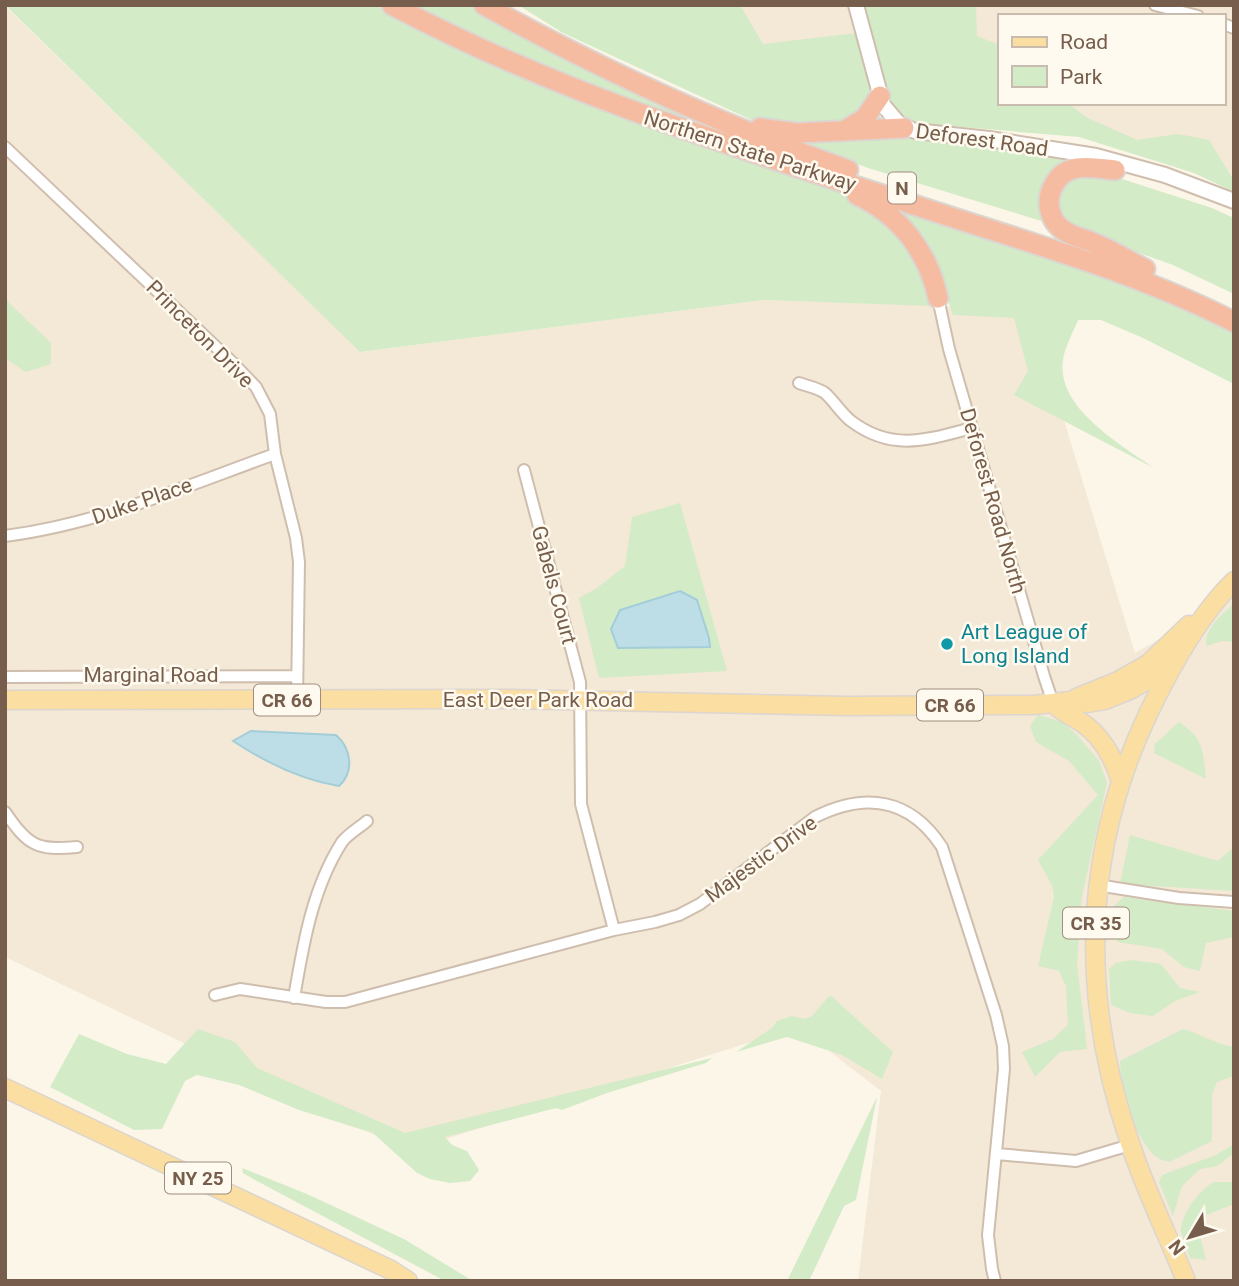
<svg xmlns="http://www.w3.org/2000/svg" width="1239" height="1286" font-family="Roboto,sans-serif">
<rect width="100%" height="100%" fill="#fcf6e9"/>
<path fill="#f4e8d7" fill-rule="evenodd" d="M583,5h651v183l-181,-66 -256,-23zM999,16h224v87h-224z
M5,6l356,346 402,-52 267,9 105,344 99,-57v685h-376l23,-190 -83,-64 -390,124 -403,-194z"/>
<path fill="#d3ebc7" d="M5,5h370l223,103 99,37 137,45 36,14 50,58 12,44 -169,-6 -403,52z
M414,5h61l275,136 -73,-23 -152,-57z
M518,5h222l23,39 94,-11 16,60 -6,16 -24,16 -85,-2 -195,-90z
M864,5h112l1,31 22,9v58h69l18,14 51,23 41,-6 31,6 25,41v11l-40,-19 -115,-36 -165,-14 -14,-8 -13,-20z
M794,136h128l153,23 -15,10 -12,54 -180,-55 -75,-28z
M1094,170l118,38 22,10v76l-61,-29 -93,-33 -23,-19 3,-29z
M892,205l181,55 161,66v58l-91,-46 -42,-18h-23c-5,13 -14,28 -15,41 -7,47 59,84 91,107l-140,-73 14,-24 -14,-53 -61,-3 -13,-38z
M5,295l4,8 42,40v21l-25,8 -21,-14z
M680,503l47,168 -128,7 -20,-80 18,-10 28,-22 7,-49z
M1234,603v39l-12,-1 -15,5c-5,-17 16,-31 27,-43z
M1038,715l25,7 15,14 21,25 8,22 -25,113 -5,68 10,85 -27,3 -25,25 -13,-25 31,-13 15,-14 -2,-39 -7,-15 -21,-5 16,-69 -2,-12 -14,-25 60,-65 -29,-34 -33,-19 -6,-16z
M1179,722c25,17 24,28 27,57l-52,-26 1,-9z
M1130,835l88,26 16,-14v44l-114,-7z
M1124,897l110,14v26l-28,6 -6,28 -16,-4 -22,-18 -44,-7 -8,-14 5,-23z
M1131,960l30,4 19,24 20,4 -25,9 -22,15 -23,-3 -19,-8 -2,-36 7,-6z
M830,995l63,57 -11,27 -40,-24 -55,-18 -51,15 36,-24 5,-7 15,-5 13,3 7,-3z
M198,1029l37,13 22,26 148,65 307,-75 -6,5 -99,30 -45,17 -6,-2 -111,29 7,8 15,6 12,19 -9,11 -20,2 -20,-4 -13,-6 -44,-40 -74,-23 -60,-25 -42,-10 -12,6 -23,48 -28,1 -84,-43 29,-53 48,20 39,10z
M1183,1029c18,5 32,15 51,18v29l-17,6 -5,12v47l-43,21c-5,-2 -12,-3 -15,-7 -20,-18 -33,-68 -34,-94z
M877,1097l-21,103 -12,6 -35,75h-22z
M1234,1144v9l-17,13 -17,3 -18,17 -9,30 -14,-34 3,-7 54,-20z
M242,1168l65,26 97,45 69,42h-28l-190,-101 -12,-7z
M1214,1182h20v22l-38,15 10,41 -16,-2c-3,-8 -8,-19 -9,-27 -1,-16 20,-43 33,-49z"/>
<path fill="#bddee6" stroke="#a3cdd8" stroke-width="2" d="M680,591l17,9 12,38 1,9 -92,1 -7,-19 9,-19z
M251,731l85,4c15,13 19,37 3,51 -37,-6 -74,-24 -106,-45z"/>
<g fill="none" stroke-linecap="round" stroke-linejoin="round">
<g stroke="#cfbeae" stroke-width="14">
<path id="minor" d="M1155,5l43,11
M1223,24l11,4
M5,147l228,216 23,24 14,27 5,40 21,84 3,24 -2,138
M938,298l11,51 95,327 9,27
M799,383c8,3 19,5 26,10 9,8 16,20 26,28 41,31 76,19 121,7
M524,470l56,212 1,122 33,126
M5,536c94,-12 181,-50 270,-82
M5,677l292,-1
M5,812c23,33 31,39 72,35
M1097,885l82,13 55,4
M215,995l25,-6 86,13h19l269,-72 41,-8 24,-7 21,-11 115,-87c50,-25 95,-19 127,30l54,168 7,31 1,23 -16,166 4,34 3,12
M294,998c9,-53 18,-109 48,-156 6,-8 17,-14 25,-21
M997,1154l79,7 54,-16"/>
</g>
<g stroke="#cfbeae" stroke-width="18">
<path id="tertiary" d="M856,5l27,100 17,20 15,6 74,8 107,17 69,19 69,26"/>
</g>
<g stroke="#dcd5d0" stroke-width="21">
<path id="primary" d="M1076,698l42,-17 30,-17 41,-39
M5,700l499,-1 343,7 187,-1 36,-4 17,2 18,-3 27,-11 41,-24
M1053,703c8,9 18,12 28,19 20,13 33,37 40,59
M5,1088l386,182 17,11
M1186,1281c-18,-46 -41,-91 -56,-138 -50,-144 -48,-290 18,-429 21,-44 50,-98 86,-133"/>
</g>
<g stroke="#dcd5d0" stroke-width="23">
<path id="motorway" d="M392,5c177,94 369,150 559,212 96,31 193,59 283,105
M484,5c117,65 238,120 364,165
M760,128l36,5 108,-5
M844,131l21,-13 15,-22
M1115,170c-21,-2 -47,-9 -60,13 -12,19 -5,42 15,51 8,4 18,6 26,10 17,7 33,17 49,25
M857,195c43,20 71,57 81,103"/>
</g>
<use href="#minor" stroke="#fff" stroke-width="10"/>
<use href="#tertiary" stroke="#fff" stroke-width="14"/>
<use href="#primary" stroke="#fadea2" stroke-width="18"/>
<use href="#motorway" stroke="#f6bca1" stroke-width="19"/>
</g>
<circle fill="#0f9aa8" stroke="#fffaef" stroke-width="2.5" cx="947" cy="644" r="7"/>
<g text-anchor="middle" stroke-width="5" stroke-linejoin="round" paint-order="stroke">
<g fill="#fffaef" stroke="#a08d7d" stroke-width="2">
<rect x="888" y="172.5" width="28" height="31" rx="5"/>
<rect x="254" y="684.5" width="66" height="31" rx="5"/>
<rect x="917" y="689.5" width="66" height="31" rx="5"/>
<rect x="1063" y="907.5" width="66" height="31" rx="5"/>
<rect x="165" y="1162.5" width="66" height="31" rx="5"/>
</g>
<g font-size="19" font-weight="bold" fill="#775e4c">
<text x="902" y="195">N</text>
<text x="287" y="707">CR 66</text>
<text x="950" y="712">CR 66</text>
<text x="1096" y="930">CR 35</text>
<text x="198" y="1185">NY 25</text>
</g>
<g font-size="21" fill="#775e4c" stroke="#fffaef">
<text transform="translate(982 140) rotate(8)" y="7">Deforest Road</text>
<text transform="translate(750 151) rotate(18)" y="7">Northern State Parkway</text>
<text transform="translate(200 334) rotate(45)" y="7">Princeton Drive</text>
<text transform="translate(142 501) rotate(-19)" y="7">Duke Place</text>
<text transform="translate(993 501) rotate(74)" y="7">Deforest Road North</text>
<text transform="translate(554 585) rotate(75)" y="7">Gabels Court</text>
<text x="151" y="682">Marginal Road</text>
<text x="538" y="707">East Deer Park Road</text>
<text transform="translate(761 859) rotate(-36)" y="7">Majestic Drive</text>
</g>
<g font-size="21" fill="#0d838f" stroke="#fffaef" text-anchor="start">
<text x="961" y="639">Art League of<tspan x="961" dy="24">Long Island</tspan></text>
</g>
</g>
<rect width="1239" height="1286" fill="none" stroke="#775e4c" stroke-width="14"/>
<rect x="998" y="14" width="228" height="91" fill="#fffaef" stroke="#c9bcae" stroke-width="2"/>
<rect x="1012" y="37" width="35" height="10" fill="#fadea2" stroke="#c9bcae" stroke-width="2"/>
<text x="1060" y="49" font-size="21" fill="#775e4c">Road</text>
<rect x="1012" y="66" width="35" height="21" fill="#d3ebc7" stroke="#c9bcae" stroke-width="2"/>
<text x="1060" y="84" font-size="21" fill="#775e4c">Park</text>
<g transform="translate(1190 1237) rotate(232)" stroke="#fffaef" stroke-width="5" paint-order="stroke">
<path d="M0-5L12 26L0 18L-12 26Z" fill="#775e4c"/>
<text y="-10" font-size="19" font-weight="bold" text-anchor="middle" fill="#775e4c">N</text>
</g>
</svg>
